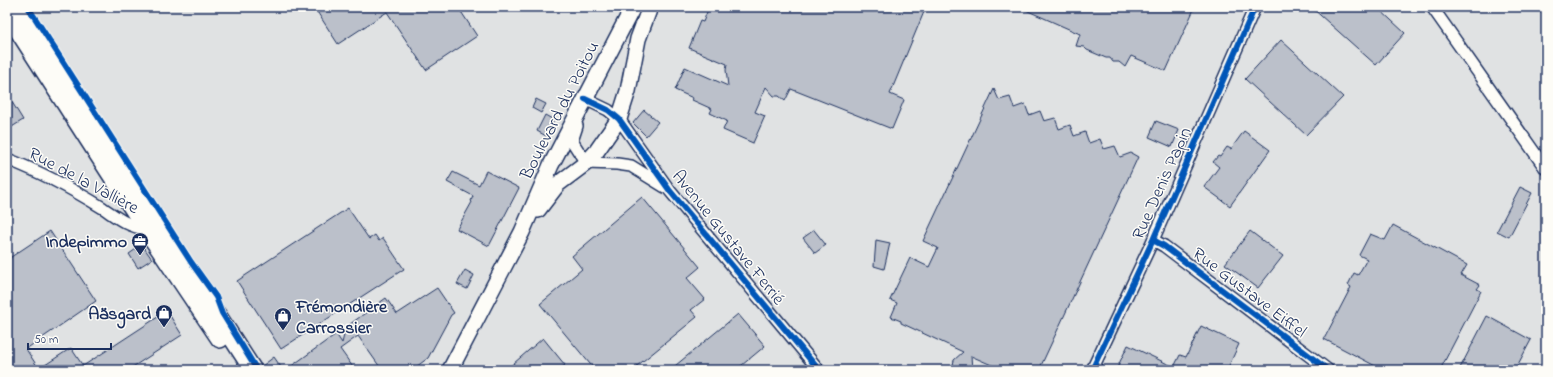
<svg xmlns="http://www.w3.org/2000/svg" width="1553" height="377" font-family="'Indie Flower',sans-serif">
<rect width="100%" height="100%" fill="#f0f0ee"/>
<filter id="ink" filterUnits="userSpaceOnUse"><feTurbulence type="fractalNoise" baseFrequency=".025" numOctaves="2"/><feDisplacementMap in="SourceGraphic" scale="8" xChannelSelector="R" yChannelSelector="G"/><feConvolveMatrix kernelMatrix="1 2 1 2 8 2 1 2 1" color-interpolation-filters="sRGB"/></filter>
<g filter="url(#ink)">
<path fill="#e0e2e3" d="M7,7h1539v363h-1539z"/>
<path fill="#bbc0ca" stroke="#1b2f5e" d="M314,7h144l19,29 -51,34 -39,-58 -49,32z
M709,7h217l-36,87 14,6 -12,29 -101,-40 -6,12 -6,-5h-5l-8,-9 -11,25 10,4 -12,27 -30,-13 4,-9 -17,-8 2,-4 -20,-9 1,-2 -18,-8 10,-23 43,19 -2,-16 1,-6 -38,-16 11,-27 3,1z
M1019,7h176l-29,64 -35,-15 -6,11 -6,-5h-6l-3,-4h-4l-19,-8 -3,-3 -8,-1 4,-12z
M1311,7h66l28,26 -29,32z
M1281,40l62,57 -37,38 -61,-56z
M994,89l5,11 11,-3 4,11 11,-4 4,11 11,-4 4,10 11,-3 4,11 11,-4 4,11 11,-4 4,11 11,-4 4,10 11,-3 5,11 11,-4 7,4 -99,213h-36l-32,-14 1,14h-20l2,-10 9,-8 -62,-29v-2l-10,-4 6,-14 -7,-3 20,-42 19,9 9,-19 -15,-7z
M7,94l16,26 -16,10z
M536,99l10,5 -5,9 -9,-5z
M644,110l14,12 -12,14 -13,-13z
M545,115l9,5 -2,4 2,1 -6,12 -11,-6z
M1156,121l23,9 -7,17 -23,-10z
M1244,131l26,19 -40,56 -26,-19 15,-20 -6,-5 5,-6 2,1 7,-10 4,2z
M486,171l33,17 -30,58 -32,-17 15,-27 -1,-1 2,-5 -26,-14 6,-10 26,13z
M1520,187l12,6 -23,44 -12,-6z
M642,197l58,70 -13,11 18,21 -14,11 6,7 -65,53h-37l-55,-66 42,-35 -10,-13z
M348,208l21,31 6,-4 4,6 4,-3 21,31 -123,80 -44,-68z
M1393,225l74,40 -6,10 19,10 -3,4 4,2 -41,79h-57l-59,-31 27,-52 -3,-2 6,-12 4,2 9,-16 -8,-4 11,-21 15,6z
M814,230l12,15 -11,8 -12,-15z
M50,231l46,70 -70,48 13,20 32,-21 12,18 84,-55 15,24 -54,35h-121v-104l4,-9z
M1250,231l33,25 -25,32 -33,-24z
M876,240l14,3 -6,26 -10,-3z
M142,245l10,14 -14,9 -9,-14z
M465,270l9,5 -7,14 -10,-5z
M437,288l17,25 -3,2 -23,43 -16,12h-30l-24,-34 -18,13 15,21h-69l50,-36 6,9 4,-16 40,-29 11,16z
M738,314l27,32 -29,24h-66z
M1487,316l44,24 -16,30h-56z
M1201,326l38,18 -12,26h-111l12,-25 46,22 6,-12 6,2z
M543,338l22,27 -6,5h-53z
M274,357l9,13h-20l-1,-4z"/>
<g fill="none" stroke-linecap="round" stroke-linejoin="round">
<g stroke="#1b2f5e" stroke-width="14">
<path id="street" d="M1432,7l114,162
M585,99l23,11 11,9 51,72 149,179
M577,126l-5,15 14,22 31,1 14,2 34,21
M7,159c31,12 67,31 96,49 15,10 24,18 43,21
M1153,240l11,6 164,124
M1092,370l61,-130 102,-233"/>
</g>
<g stroke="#1b2f5e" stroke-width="18">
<path id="secondary" d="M538,210l20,-26 28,-21 10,-11 23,-33 9,-28 10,-52 12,-32
M450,370l72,-138 29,-67 82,-158"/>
</g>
<g stroke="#1b2f5e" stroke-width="20">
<path id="primary" d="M18,7l235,363
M7,13l139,216 74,110"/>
</g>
<use href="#street" stroke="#fdfcf7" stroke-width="11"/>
<use href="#secondary" stroke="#fdfcf7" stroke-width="15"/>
<use href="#primary" stroke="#fdfcf7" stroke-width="17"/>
<g stroke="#fdfcf7" stroke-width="8">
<path id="cycleway" d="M28,7l163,255 25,35 6,16 35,57
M585,99l23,11 11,9 51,72 149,179
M1153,240l11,6 164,124
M1092,370l61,-130 102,-233"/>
</g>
<use href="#cycleway" stroke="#0057b8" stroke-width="6"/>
</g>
</g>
<defs>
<g id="office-pin" transform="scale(0.9)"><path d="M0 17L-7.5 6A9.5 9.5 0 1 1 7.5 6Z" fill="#1b2f5e" stroke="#fdfcf7"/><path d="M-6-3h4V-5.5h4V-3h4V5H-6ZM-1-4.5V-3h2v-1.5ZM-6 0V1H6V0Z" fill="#fff"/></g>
<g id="shop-pin" transform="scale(0.9)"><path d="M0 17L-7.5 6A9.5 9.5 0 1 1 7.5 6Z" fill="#1b2f5e" stroke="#fdfcf7"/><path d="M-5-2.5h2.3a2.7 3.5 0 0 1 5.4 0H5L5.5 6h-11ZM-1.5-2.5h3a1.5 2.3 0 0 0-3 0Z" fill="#fff"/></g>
</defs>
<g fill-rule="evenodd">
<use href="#office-pin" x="140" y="241"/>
<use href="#shop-pin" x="164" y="313"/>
<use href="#shop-pin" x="283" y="316"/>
</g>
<g text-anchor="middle" stroke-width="3" stroke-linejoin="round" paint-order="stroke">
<g font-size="18" fill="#1b2f5e" stroke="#fdfcf7">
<text transform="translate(559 110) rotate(-63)" y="6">Boulevard du Poitou</text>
<text transform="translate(84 180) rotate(28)" y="6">Rue de la Vallière</text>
<text transform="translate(1161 183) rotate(-66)" y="6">Rue Denis Papin</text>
<text transform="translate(729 237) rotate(51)" y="6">Avenue Gustave Ferrié</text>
<text transform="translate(1250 292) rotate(37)" y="6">Rue Gustave Eiffel</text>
</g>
<g font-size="18" font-weight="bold" fill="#1b2f5e" stroke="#fdfcf7" text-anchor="end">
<text x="127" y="247">Indepimmo</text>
<text x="296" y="312" text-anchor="start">Frémondière<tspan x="296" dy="21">Carrossier</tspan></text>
<text x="151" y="319">Aäsgard</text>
</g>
</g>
<rect width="1553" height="377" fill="none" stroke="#fdfcf7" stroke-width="24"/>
<rect x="12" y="12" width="1529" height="353" fill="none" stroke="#1b2f5e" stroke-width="1.5" filter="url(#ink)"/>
<path d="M28 343v6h83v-6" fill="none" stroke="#1b2f5e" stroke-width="2"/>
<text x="34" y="343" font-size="12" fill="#1b2f5e" stroke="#fdfcf7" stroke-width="3" paint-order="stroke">50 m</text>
</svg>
